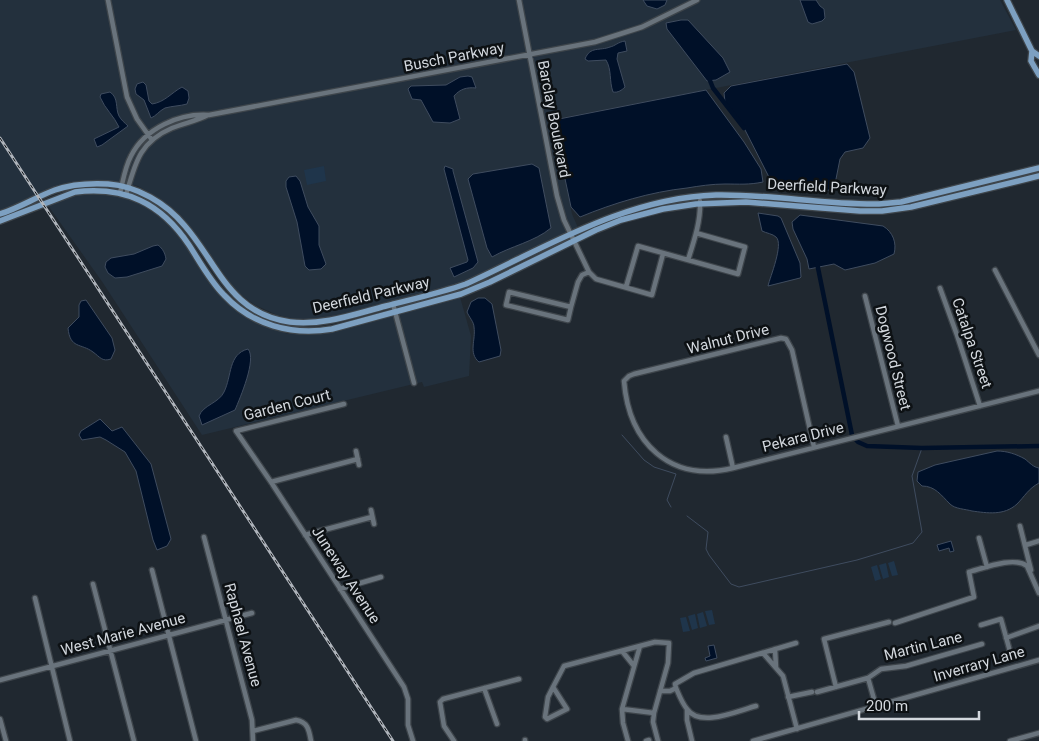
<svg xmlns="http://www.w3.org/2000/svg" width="1039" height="741" font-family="Roboto,sans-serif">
<rect width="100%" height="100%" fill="#202830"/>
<path fill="#23303d" d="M0,0h1000l16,30 -461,89 -2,2 19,93 7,16 -17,5 -98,47 -48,14 -95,23h-26l-18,-4 -22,-10 -18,-13 -57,-77 -17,-14 -25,-15 -19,-4 -49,2 -56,22 -14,4z
M108,193l34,11 26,17 61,84 20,14 39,15 36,-2 39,-8 97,-27 11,39 -2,40 -45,11 -2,-5 -220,53 -99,-152 -56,-79 27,-9z"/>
<path fill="#1f354b" d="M324,166l2,15 -19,4 -3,-15z
M894,561l4,14 -6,1 -4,-13z
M886,563l3,14 -6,2 -4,-14z
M877,565l4,14 -6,2 -4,-14z
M712,610l3,14 -6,1 -4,-14z
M703,612l4,14 -7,2 -3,-14z
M695,614l3,14 -6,2 -4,-14z
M686,617l4,14 -7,1 -3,-14z"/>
<path fill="#001028" stroke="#3f4c5f" d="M643,0h24l-2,5 -8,4 -10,-3z
M800,0h16l4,6 4,3 1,9 -3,3 -10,3 -4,-2z
M681,20h7l35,38 7,14 -14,8 -9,1 -40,-52 -1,-6z
M625,41l2,10 -9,2 -1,6 8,28c-3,3 -7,6 -12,5 -4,-11 -1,-22 -7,-32l-18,1 -3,-2c5,-13 15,-8 25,-12 5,-1 8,-5 15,-6z
M847,64l7,8 16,66 -7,10 -18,4 -5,7 -6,30c-16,5 -45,-2 -62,-6l-30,-59 -17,-22 -1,-9 7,-7z
M468,76l4,1 4,11c-9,-1 -16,1 -22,8l6,23 -10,4 -17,-1 -12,-22 -9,-1 -4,-10 3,-3 35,-1 14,-8z
M143,82l3,3 3,16 3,3c13,-2 19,-11 30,-17l6,4 1,7 -2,6c-7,2 -15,2 -22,4 -6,3 -9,8 -14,10l-7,-18 -8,-6 -1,-5 2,-5z
M706,90l38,52 17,27 2,13c-14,3 -24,2 -38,2 -13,0 -26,2 -38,4 -37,4 -73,15 -107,29l-9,-10 -17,-80 5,-8z
M110,92c9,6 5,16 9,24 2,4 6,7 9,10l-26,19 -5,2 -3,-8 25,-12c-5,-11 -14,-18 -19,-30l1,-3z
M532,164l7,4 12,60c-17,14 -40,18 -59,29l-5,-9 -19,-69 5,-5z
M445,166l8,3v2l25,91 -5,6 -19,9 -4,-9 17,-6 1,-2 -24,-91z
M296,176l4,5 8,26 11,19v19l7,19 -5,5 -12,1 -4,-4 -8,-44 -11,-35v-6l3,-4z
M758,213l20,3 3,2 19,45 1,14 -1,1 -32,8c2,-9 16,-42 8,-49 -3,-3 -10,-4 -14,-6z
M800,215l83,11c10,6 14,17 11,28l-19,9 -30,7 -11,-6 -25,5 -2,-10 -14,-30 -1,-7z
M158,245c5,4 7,8 8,14l-4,7 -35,11 -12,1 -7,-5 -3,-6 1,-5 5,-4 23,-4 19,-8z
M478,298h7l7,6 9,46 -1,6 -21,6c-11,-9 -3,-22 -5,-35 0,-5 -5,-10 -7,-15l4,-10z
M86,300l26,38 3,12 -4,9c-9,3 -11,-2 -18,-7 -12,-9 -23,-3 -25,-24l11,-11v-12l2,-4z
M248,349c9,10 -8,49 -13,61l-33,15 -3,-9c4,-11 20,-13 25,-24 8,-16 4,-38 24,-43z
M100,419l12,12 10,-4 29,37 20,75 -4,7 -10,4 -4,-10 -17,-69 -11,-19 -19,-12 -6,-3 -18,3 -3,-5 2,-4z
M997,451c10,0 19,3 28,8 5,4 8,8 14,9v15c-11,6 -14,13 -22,21 -13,12 -30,9 -45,7 -7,-2 -17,-2 -22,-7 -9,-9 -15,-18 -28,-18l-5,-5 1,-9 17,-7z
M951,541l3,10 -4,1 -1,-4 -10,3 -2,-6z
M714,645l3,13 -11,3 -1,-3 5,-2 -2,-10z"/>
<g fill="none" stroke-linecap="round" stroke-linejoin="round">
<path stroke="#3f4c5f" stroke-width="1" d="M622,435l22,25 10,7 22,7 -9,26 4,7
M687,516l21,16 -2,17 3,6 22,29 8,3 118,-27 56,-17 9,-11 -10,-56 10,-28"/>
<path stroke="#001028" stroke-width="4.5" d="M709,78l4,10 31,40
M817,263l35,172 6,7 9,4 55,2 117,-2"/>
<g stroke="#3e454b" stroke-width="7">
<path id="minor" d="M108,0l19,97 10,22 15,21
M519,0l38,196 7,24 25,52 7,7 56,16 11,-41
M120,193c3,-12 5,-26 11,-37 14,-28 49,-43 78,-41l386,-73 47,-15 55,-27
M126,195c9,-31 13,-53 46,-67 12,-5 25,-7 36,-13
M688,260c6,-19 13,-39 12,-59
M995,270l44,85
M626,287l12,-41 100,28 7,-27 -49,-14
M940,288l17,47 23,71
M509,292l62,15 -3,13 -62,-15z
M865,296l33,130
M393,304l21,79
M571,307l7,-25 4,-7 7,-3
M344,404l-108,27 35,51 133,205 4,12v26l5,16
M726,437l7,31
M814,447l-22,-97 -6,-11 -5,-1 -147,36 -5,2 -5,5c5,62 46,102 109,87l306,-77
M356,451l3,14
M271,482l87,-23
M371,510l3,14
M1020,526l11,44
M305,535l67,-18
M204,537l48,183 1,21
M979,538l8,29
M1026,545l13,-4
M152,570l44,171
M93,584l41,157
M340,589l41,-12
M35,598l35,143
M895,623l79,-26 -5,-25c15,-4 45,-16 58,-6l12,27
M981,625l20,-6 10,36
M1006,638l33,-12
M775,649l1,18
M622,651l12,15
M763,653l20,23 14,53
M868,678l8,28
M0,680l252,-67
M553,687l11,-21 91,-24 14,1 -1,20 -14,50 -1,9 5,19
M553,687l14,22 -20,10 -2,-2 3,-20z
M836,687l-12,-48 65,-17
M484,688l13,36
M676,688c3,7 6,15 11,21 13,19 50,2 69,-3
M660,691h10l6,-3 -1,-4 19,-11 102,-30
M817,692l51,-14 13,-9 25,-3 76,-22
M788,697l24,-5
M622,709l32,4
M687,710v10l5,21
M0,719l6,22
M253,731l43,-11c12,2 13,10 15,21
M525,740v1
M454,741l-10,-15 -4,-24 3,-3 76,-20
M628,741l-5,-18 -1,-14 18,-63
M646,741l3,-1
M753,741l286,-81
M1010,741l29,-8"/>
</g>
<g stroke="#3e454b" stroke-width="8">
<path id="major" d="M1007,0l25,51 7,5
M1032,51l-1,10 8,14
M0,214c19,-6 36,-17 55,-24 17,-6 35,-7 53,-6 29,2 58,19 77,42 33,38 45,88 105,96 33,4 65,-8 96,-16 27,-7 54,-13 80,-22 81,-37 159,-86 250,-89 55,-1 109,10 163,9l22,-2 138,-34
M0,221l75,-29c50,-6 86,11 114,53 11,17 21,36 35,50 28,30 68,41 108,34l129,-35 29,-12 106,-52 25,-10 42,-11 33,-5 50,-2 114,9h22l29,-4 128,-31"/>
</g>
<use href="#minor" stroke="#69737c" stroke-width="4.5"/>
<use href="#major" stroke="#7da0c1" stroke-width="5.5"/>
<g stroke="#afb4bb" stroke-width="3">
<path id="rail" d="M0,138l393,603"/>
</g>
<use href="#rail" stroke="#0d1114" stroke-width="1" stroke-dasharray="4" stroke-linecap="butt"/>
</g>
<g text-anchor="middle" stroke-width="5" stroke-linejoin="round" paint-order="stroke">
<g font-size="15" fill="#d3d8de" stroke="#0d1114">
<text transform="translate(454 57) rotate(-11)" y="5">Busch Parkway</text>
<text transform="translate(554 119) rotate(79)" y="5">Barclay Boulevard</text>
<text transform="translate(827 187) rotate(3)" y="5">Deerfield Parkway</text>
<text transform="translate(371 295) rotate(-13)" y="5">Deerfield Parkway</text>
<text transform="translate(728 339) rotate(-14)" y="5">Walnut Drive</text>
<text transform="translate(972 343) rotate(71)" y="5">Catalpa Street</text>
<text transform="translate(893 358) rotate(76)" y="5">Dogwood Street</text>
<text transform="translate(287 405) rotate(-14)" y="5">Garden Court</text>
<text transform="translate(803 437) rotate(-14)" y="5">Pekara Drive</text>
<text transform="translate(346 575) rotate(57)" y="5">Juneway Avenue</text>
<text transform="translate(123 634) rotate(-15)" y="5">West Marie Avenue</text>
<text transform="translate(243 635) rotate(75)" y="5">Raphael Avenue</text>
<text transform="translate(923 646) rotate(-14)" y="5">Martin Lane</text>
<text transform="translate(979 664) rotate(-16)" y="5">Inverrary Lane</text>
</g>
</g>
<path d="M859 711v8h120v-8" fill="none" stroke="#d3d8de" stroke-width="2.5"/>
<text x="866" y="711" font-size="15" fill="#d3d8de" stroke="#0d1114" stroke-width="4" paint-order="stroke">200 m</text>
</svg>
